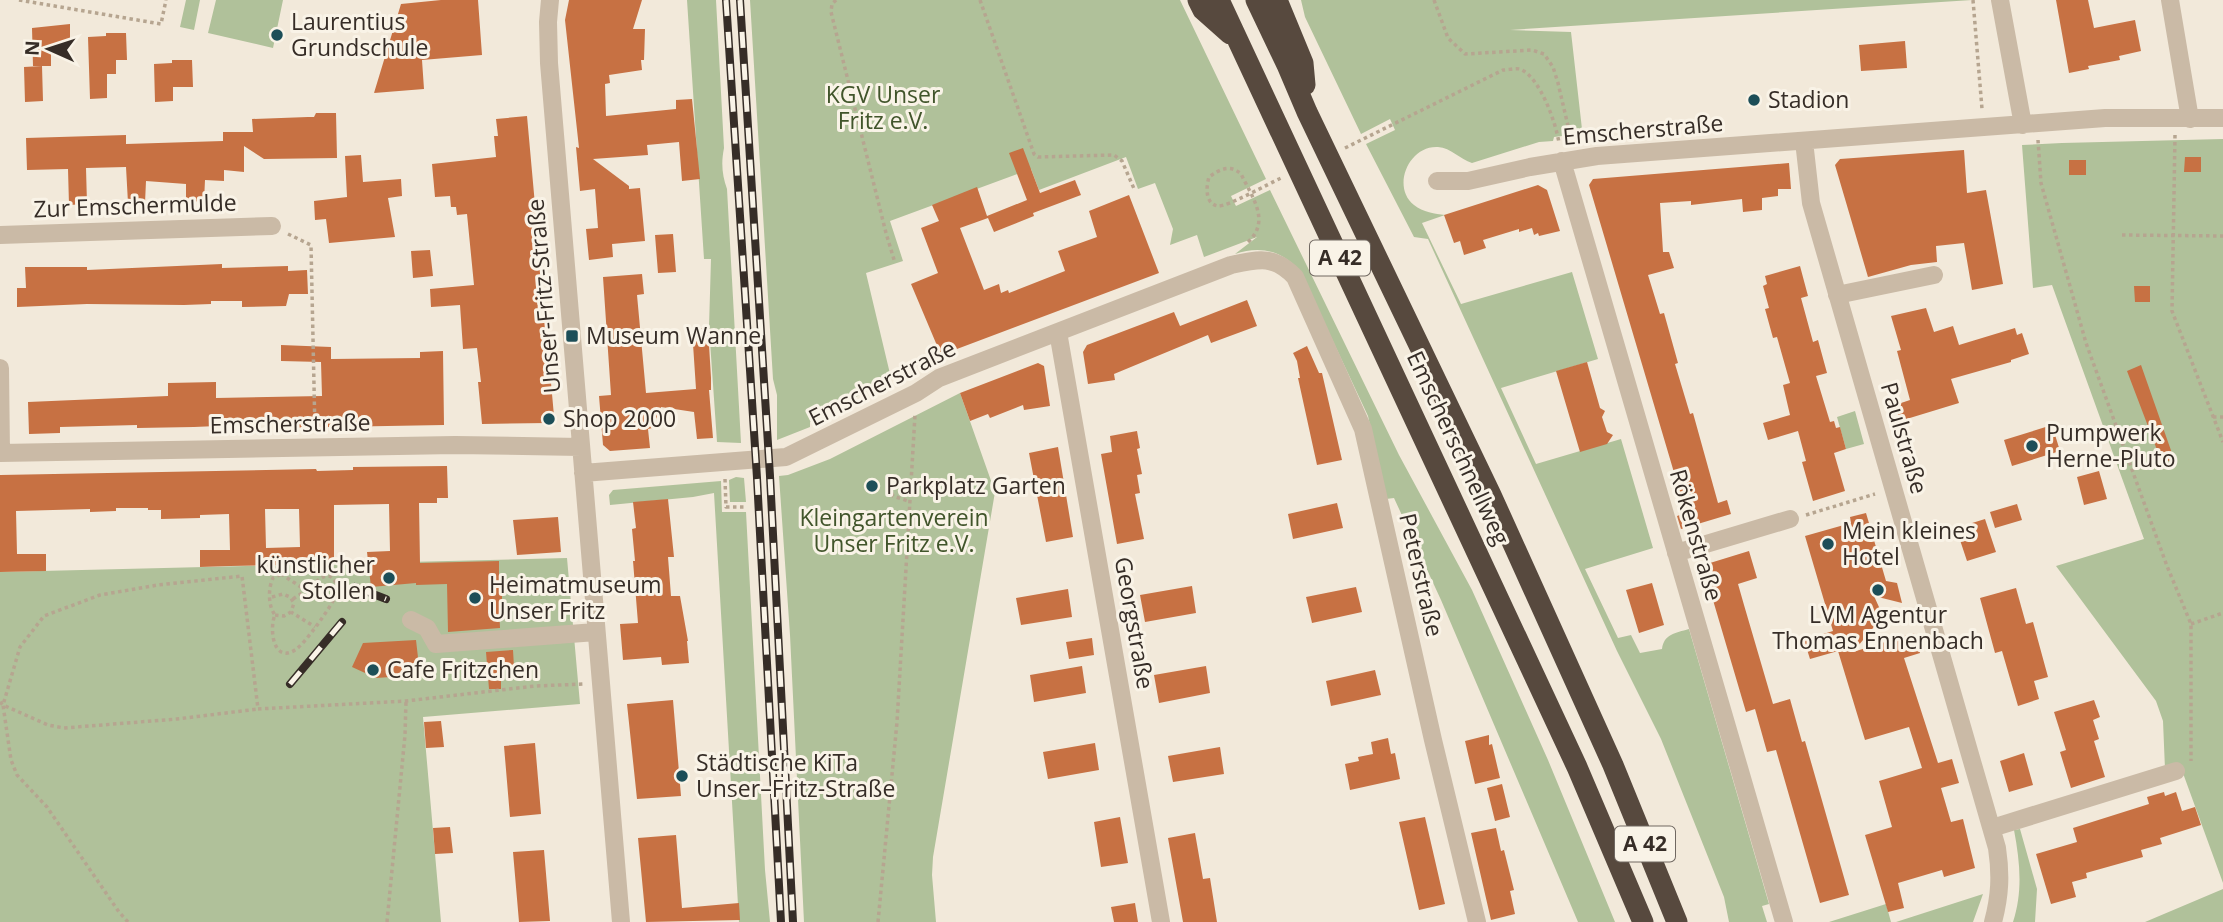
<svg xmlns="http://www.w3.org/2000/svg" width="2223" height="922" font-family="'Open Sans',sans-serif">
<rect width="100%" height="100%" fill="#f2e9da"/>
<path fill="#b0c19a" d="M186,0h14l-6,30 -14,-3z
M216,0h67l-10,48 -65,-15z
M687,0h29l8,148c-3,15 -2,27 3,41l14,254 -24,-1 -8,-115 2,-68h-7z
M750,0h430l86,179 -35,17 5,10 34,-16 129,265 73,135 76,170 67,162h-37l-137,-322 -47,-102 -8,1 -18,-83 -67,-143c-17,-22 -40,-28 -66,-19l22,-17 -53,20 -7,-22 -27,10 3,-16 -18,-46 -17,6 -12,-32 -87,33 -8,-21 -141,52 13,40 -37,12 25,105 -81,44v5l-33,13v-45l-4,-16z
M1301,0h671l-462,30 61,2 12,106 -17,2 -4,-4 -8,1 -1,4 -14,1 -67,21c-12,-4 -21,-15 -34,-16 -29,-2 -47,40 -24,58 9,7 21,9 31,10l-23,8 39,81 111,-32 26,87 -97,29 35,76 85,-25 32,109 -68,21 33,69 13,-3 9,18 22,-4c2,-15 13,-16 27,-20l80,275 -7,2 5,16h-38l-5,-25 -63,-158 -44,-88 -189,-412 -14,-2 -48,-93 29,-14 -5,-11 -29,15 -56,-117z
M2223,139v744l-43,-118 -15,4 -2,-48 -7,-20 -100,-135 88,-27 -92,-254 -19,3 -11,-143 40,-2z
M960,393l35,99 -62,365 -1,18 4,47h-132l-14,-287 -11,-159 9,-1 42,-16z
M1855,411l9,33 -18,5 -9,-32z
M736,477l8,1 2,24h-16l-1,-22z
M721,481l1,31h24l19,358 5,52h-31l-25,-429 -21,4 -83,8 -1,-10 4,-5z
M567,558l13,146 -157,13 18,205h-441v-350z
M2020,829l17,60 -2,33h-22c10,-31 7,-60 1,-92z
M2223,889v33h-78z
M1983,894l-10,28h-77z
M1886,904l5,18h-62z"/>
<path fill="#c77143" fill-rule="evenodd" d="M441,0h37l4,55 -60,5 2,29 -50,4 27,-89z
M569,0h73l-9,29h12l-1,31h-3l1,10 -33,5 1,8 -5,1 1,32 70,-7v-9l16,-1 8,80 -18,2 -3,-39 -32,3 1,10 -55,4 36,27v3l11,-1 5,53 -33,3 1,13 -24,3 -3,-31 12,-1 -3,-39 -15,2 -4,-44 3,1 -14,-128z
M2056,0h32l6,28 41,-8 6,31 -22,5 1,4 -32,6 1,3 -20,4z
M70,24v27l-19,1v14h-18l-1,-38z
M106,33h20l1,27h-11v14h-9v24l-17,1 -2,-62 18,-1z
M1905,41l2,27 -46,3 -2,-26z
M172,60h20l1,27h-20v14l-18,1 -1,-38 18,-1z
M42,66l1,35 -18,1 -1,-35z
M316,113h20l1,45 -73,1 -20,-13v26l-20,-2v11l-19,-1 -1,21 -18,1v-18l-40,-3 -1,22h-17l-2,-36 -40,1 1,36 -18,1 -1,-36 -41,1 -1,-32 100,-3v9l97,-3v-9h30l-1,-13 56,-2h6z
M527,116l27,300 -6,7 -66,1 -4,-42h3l-4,-34 -14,1 -3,-44 -29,2 -1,-18 44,-4 -7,-71 -10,1 -1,-8h-5l-1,-11 -15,1 -3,-33 64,-7 -2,-21h4l-2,-17z
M1023,148l17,45 35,-13 6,15 -48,18 1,3 -40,16 -6,-14 -28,10 24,62 15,-6 2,9 7,-3 1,3 56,-22 -7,-20 39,-14 -8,-26 40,-16 30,78 -218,82 -30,-71 27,-11 -17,-45 18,-7 -7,-16 45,-18 10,29 40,-16 -18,-47z
M1964,150l3,43 19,-3 17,94 -31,6 -8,-47 -28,3 1,16 -26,3 -43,12 -33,-112 5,-6z
M361,155l2,27 38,-3 1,17 -14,2 7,39 -66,6 -3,-24 -11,1 -1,-19 33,-4 -2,-41z
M2185,157h16v15h-17z
M2069,160h17v15h-17z
M1789,163l2,26h-13v7l-16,2v12l-19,2 -1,-13 -51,6v-4l-31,2 3,49h6l5,16 -26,7 12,39 4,-1 14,50 -3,1 15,50 3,-1 25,90 9,-3 4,14 -50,15 -4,-13 9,-3 -97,-328 4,-6z
M1538,185l9,5 13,41 -21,5 -1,-3 -4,2 -2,-7 -13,4v-3l-36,11 3,8 -22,7 -4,-14 -6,2 -10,-28z
M673,234l3,38 -18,1 -3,-38z
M430,250l3,26 -20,2 -2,-27z
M222,264v4l66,-2v5l19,-1 1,24h-19l-3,12 -44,1v-6h-31v3l-27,1 -97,-1 -70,3v-19h9l-1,-21h62v3z
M1800,266l8,30 -7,2 12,44 5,-2 9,33 -11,3 14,46 4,-1 2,7 4,-1 6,22 -12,4 11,38 -32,10 -11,-39 4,-1 -8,-30 -30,9 -5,-17 27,-8 -7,-30 7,-2 -13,-46 -4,1 -8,-29 4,-1 -6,-22 4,-2 -2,-8z
M642,274l2,20 -7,1 9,98 50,-4 -4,-60 16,-1 3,50v12h-2l4,48 -16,1 -3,-27 -33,-5 -9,21 -4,1 2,19 -40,3 -7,-6 -4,-49 12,-1 -8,-118z
M2134,286h16v16h-15z
M1247,300l10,26 -46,17 -3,-8 -94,39 1,6 -27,4 -5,-32 4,-7 87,-33 6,14z
M1926,308l8,24 19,-6 6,19 56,-17 2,7 5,-2 7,21 -18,6v2l-60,17 8,24 -59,18 -5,-16 15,-5 -13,-49 4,-1 -10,-34z
M281,345l50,2v12l89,-1v-6l23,-1 1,74 -170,3v-6l-58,2 1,2 -23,1 -57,1v-3l-77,2v6l-31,1 -1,-32 140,-6v-13l48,-1v16l106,-2 -1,-34 -40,-1z
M1307,346l12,27h3l20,87 -25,5 -19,-87h2l-3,-17 -4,-8z
M1587,362l13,46 5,3 -3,6 5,15 6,3 -6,9 -27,8 -24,-81z
M1038,363l6,3 6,40 -26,4 -1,-5 -33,13 -2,-4 -18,7 -10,-28z
M2141,365l33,94 -12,4 -35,-92z
M2052,425l8,26 -48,15 -8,-26z
M1137,431l3,17 -3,1 5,25 -5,1 3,18 -5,1 9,45 -27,5 -16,-90 11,-2 -2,-16z
M1058,447l15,90 -27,5 -17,-89z
M447,466l1,32h-11v5h-18l1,60 79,-2v30h3v15h-3l1,22 -52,4 -1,-48 -31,1v-2l-45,4 -4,-35 23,-1 -1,-47 -55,1v59l-104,2 -30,1v-17h30l-1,-36 -29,1v3l-39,1v-9h-13v-2h-32v3l-26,1v-3l-74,2 1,43h29v17l-46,1v-97l316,-6 1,2 36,-1v-3zM265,509h34l1,38 -34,1z
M2099,471l8,28 -23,6 -7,-28z
M668,499l6,58h-6l3,39h9l8,45h-1l2,22 -27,2 -1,-8 -38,3 -3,-36 18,-1 -5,-62h2l-3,-32 4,-1 -3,-26z
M1337,503l6,25 -50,11 -5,-25z
M2017,504l5,16 -27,8 -5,-16z
M1866,513l20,68 11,2 5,20 -28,-7 9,20 -30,36 61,-19 6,20 -16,5 34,105 14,-4 7,24 -18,5 10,34 12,-3 12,49 -31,9 -2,-7 -44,13 6,25 -16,4 -23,-77 27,-8 -13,-46 43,-13 -13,-41 -44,13 -27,-89 -28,8 -6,-19 29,-9 -28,-95 46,-13 -1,-6z
M558,517l3,35 -44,3 -4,-35z
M1985,519l11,33 -29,9 -11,-33z
M1749,551l8,27 -19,6 6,21 29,99 17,-5 12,43 3,-1 44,154 -29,8 -44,-153 -9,2 -12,-43 -9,3 -41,-139 5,-10z
M1652,583l12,42 -25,8 -13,-43z
M1192,586l4,27 -51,9 -5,-27z
M1356,587l6,25 -50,11 -6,-26z
M2016,588l10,36 7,-2 15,55 -14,4 5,18 -21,7 -16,-55 -7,2 -15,-55z
M1068,589l4,28 -51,8 -5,-27z
M1092,638l2,17 -25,4 -3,-17z
M416,640l4,35 -44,3 -24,-11 11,-24z
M513,650l1,17 -13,1v21h-12l-3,-37z
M1082,666l4,27 -52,9 -4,-27z
M1206,666l4,27 -51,10 -5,-28z
M1375,670l6,25 -50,11 -5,-25z
M673,700l8,96 -44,3 -10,-95z
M2094,700l6,17 -7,3 6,19 -5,2 11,36 -34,11 -11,-36 6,-2 -12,-38z
M441,721l3,26 -18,1 -2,-26z
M1489,735v10l3,-1 8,34 -25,6 -10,-43z
M1388,738l3,16 4,-1 5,26 -50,11 -5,-26 14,-3 -1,-4 15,-3 -2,-12z
M535,743l6,71 -31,3 -6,-71z
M1095,743l4,27 -51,9 -5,-27z
M1220,747l4,27 -51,8 -5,-26z
M2024,753l9,32 -24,7 -9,-31z
M1502,784l8,33 -15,4 -8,-33z
M2164,792l1,4 11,-4 6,19 13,-4 6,18 -41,13 2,6 -21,6 2,7 -57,16 1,5 -15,4 4,15 -25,7 -15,-50 41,-12 -4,-14 76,-24 -2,-7z
M1120,817l8,46 -27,4 -7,-45z
M1425,817l20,87 -26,6 -20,-88z
M450,827l3,26 -18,1 -2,-26z
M1496,828l5,23 3,-1 10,40 -4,1 5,23 -24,6 -20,-87z
M1195,833l8,46 7,-1 7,44h-34l-15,-84z
M676,835l6,73 57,-5 1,17 -94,2 -8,-84z
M544,850l6,71 -31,1 -6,-70z
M1135,903l3,19h-24l-3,-15z"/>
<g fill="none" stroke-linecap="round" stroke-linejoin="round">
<path stroke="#b6a590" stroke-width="3.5" stroke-dasharray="3.5 3.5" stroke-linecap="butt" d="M19,0l142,24 5,-24
M836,0l-4,4 -1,8 55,221 9,30
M980,0l54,154 4,3 76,-2 8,6 13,30
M1434,0l14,38 17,16 67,-4 12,4 9,13 5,16 14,60
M1973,0l9,109
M2175,135l-3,176 51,131
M2038,140l3,43 45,160 81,223 24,58v137
M1345,148l158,-78c5,0 12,-2 17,-1 20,8 36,54 39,74
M288,234l23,11 4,187
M2122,235l101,1
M1248,242c23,-21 4,-45 -7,-68 -11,-10 -21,-5 -32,3 -3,10 -4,27 9,29 9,1 52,-23 63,-28
M2213,417h10
M725,479l1,28h20
M887,480l6,16 18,6
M1806,515l69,-21
M281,574l20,13 7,2c5,-4 12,-12 18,-13 11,-1 12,14 9,21 -4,10 -31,48 -40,53 -22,14 -26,-22 -20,-35 -7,-9 -7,-27 -2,-37z
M272,597l11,-3 7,3 4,6 -3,9 24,15
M293,599l15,-10
M275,615l9,1 7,-4
M2191,624l32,-11
M0,702l3,3 17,-58 24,-31 56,-21 58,-10 84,-9 16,133 148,-8 129,-15 49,-2
M128,922l-9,-10 -72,-105 -30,-32 -6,-15 -8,-55 45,20 16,3 113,-9 81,-10
M387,922l18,-187 1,-34
M878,922l19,-200 18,-307"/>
<path stroke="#cabaa6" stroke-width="18" d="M550,0l-2,22 1,41 72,859
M2000,0l23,125
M2170,0l20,119
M1804,141l7,62 186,645c4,27 3,48 -4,74
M1562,161l222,761
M1437,181h31l62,-14 67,-11 508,-38h118
M0,235l272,-9
M1837,295l97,-20
M1058,332l103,590
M0,368l1,85
M0,453l455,-8 126,2
M583,473l203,-16 130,-64 23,-15 292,-113c28,-6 43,-10 64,12l68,152 70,311 44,182
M1676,553l114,-34
M411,620l16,8 9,16 160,-12
M1992,828l184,-57"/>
<path stroke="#57493e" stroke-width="21" d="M1198,0l5,10 27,24
M1219,0l358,767 66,155
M1256,0l31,65 20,47 184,383 122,270 64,157
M1277,0l26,63 2,22"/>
<g stroke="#362d27" stroke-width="8">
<path id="rail" d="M726,0l31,478 24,444
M740,0l30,476 23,446
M355,587l31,12
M290,684l52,-62"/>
</g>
<use href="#rail" stroke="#f9f3e7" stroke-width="5" stroke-dasharray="16" stroke-linecap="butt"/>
</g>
<g fill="#1c4e58" stroke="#f9f3e7" stroke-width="2.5">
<circle cx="277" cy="35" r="7"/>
<circle cx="1754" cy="100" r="7"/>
<rect x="565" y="329" width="14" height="14" rx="3.5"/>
<circle cx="549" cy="419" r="7"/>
<circle cx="2032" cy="446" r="7"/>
<circle cx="872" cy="486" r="7"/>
<circle cx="1828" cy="544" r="7"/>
<circle cx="389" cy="578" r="7"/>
<circle cx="1878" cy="590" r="7"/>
<circle cx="475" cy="598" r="7"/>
<circle cx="373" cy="670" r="7"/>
<circle cx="682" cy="776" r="7"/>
</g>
<g text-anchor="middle" stroke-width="6" stroke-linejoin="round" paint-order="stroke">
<g fill="#f9f3e7" stroke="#706861" stroke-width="2">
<rect x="1310" y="240.5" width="60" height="35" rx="5"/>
<rect x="1615" y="826.5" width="60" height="35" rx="5"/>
</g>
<g font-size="21" font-weight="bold" fill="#362d27">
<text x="1340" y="265">A 42</text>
<text x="1645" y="851">A 42</text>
</g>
<g font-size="23" fill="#362d27" stroke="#f9f3e7" text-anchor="start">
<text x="291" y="30">Laurentius<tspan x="291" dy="26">Grundschule</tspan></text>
<text x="1768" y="108">Stadion</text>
<text x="586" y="344">Museum Wanne</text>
<text x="563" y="427">Shop 2000</text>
<text x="2046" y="441">Pumpwerk<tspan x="2046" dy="26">Herne-Pluto</tspan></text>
<text x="886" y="494">Parkplatz Garten</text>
<text x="1842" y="539">Mein kleines<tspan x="1842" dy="26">Hotel</tspan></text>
<text x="375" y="573" text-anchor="end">künstlicher<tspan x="375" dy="26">Stollen</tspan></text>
<text x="489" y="593">Heimatmuseum<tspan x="489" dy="26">Unser Fritz</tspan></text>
<text x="1878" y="623" text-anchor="middle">LVM Agentur<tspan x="1878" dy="26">Thomas Ennenbach</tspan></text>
<text x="387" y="678">Cafe Fritzchen</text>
<text x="696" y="771">Städtische KiTa<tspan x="696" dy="26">Unser–Fritz-Straße</tspan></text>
</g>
<g font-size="23" fill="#41552b" stroke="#f9f3e7">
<text x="883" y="103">KGV Unser<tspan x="883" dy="26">Fritz e.V.</tspan></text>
<text x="894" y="526">Kleingartenverein<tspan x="894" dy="26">Unser Fritz e.V.</tspan></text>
</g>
<g font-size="23" fill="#362d27" stroke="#f9f3e7">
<text transform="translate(1643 130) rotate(-5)" y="8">Emscherstraße</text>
<text transform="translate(135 206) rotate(-2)" y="8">Zur Emschermulde</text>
<text transform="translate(544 296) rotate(-95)" y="8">Unser-Fritz-Straße</text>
<text transform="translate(882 383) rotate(-27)" y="8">Emscherstraße</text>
<text transform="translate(290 424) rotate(-1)" y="8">Emscherstraße</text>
<text transform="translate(1904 438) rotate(74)" y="8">Paulstraße</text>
<text transform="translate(1458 448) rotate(65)" y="8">Emscherschnellweg</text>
<text transform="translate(1696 535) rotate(74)" y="8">Rökenstraße</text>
<text transform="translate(1421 575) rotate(77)" y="8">Peterstraße</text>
<text transform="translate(1134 623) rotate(80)" y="8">Georgstraße</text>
</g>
</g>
<g transform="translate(49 49) rotate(273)" stroke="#f9f3e7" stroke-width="5" paint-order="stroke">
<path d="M0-5L12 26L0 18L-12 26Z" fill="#362d27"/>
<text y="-10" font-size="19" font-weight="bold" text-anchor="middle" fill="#362d27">N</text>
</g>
</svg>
